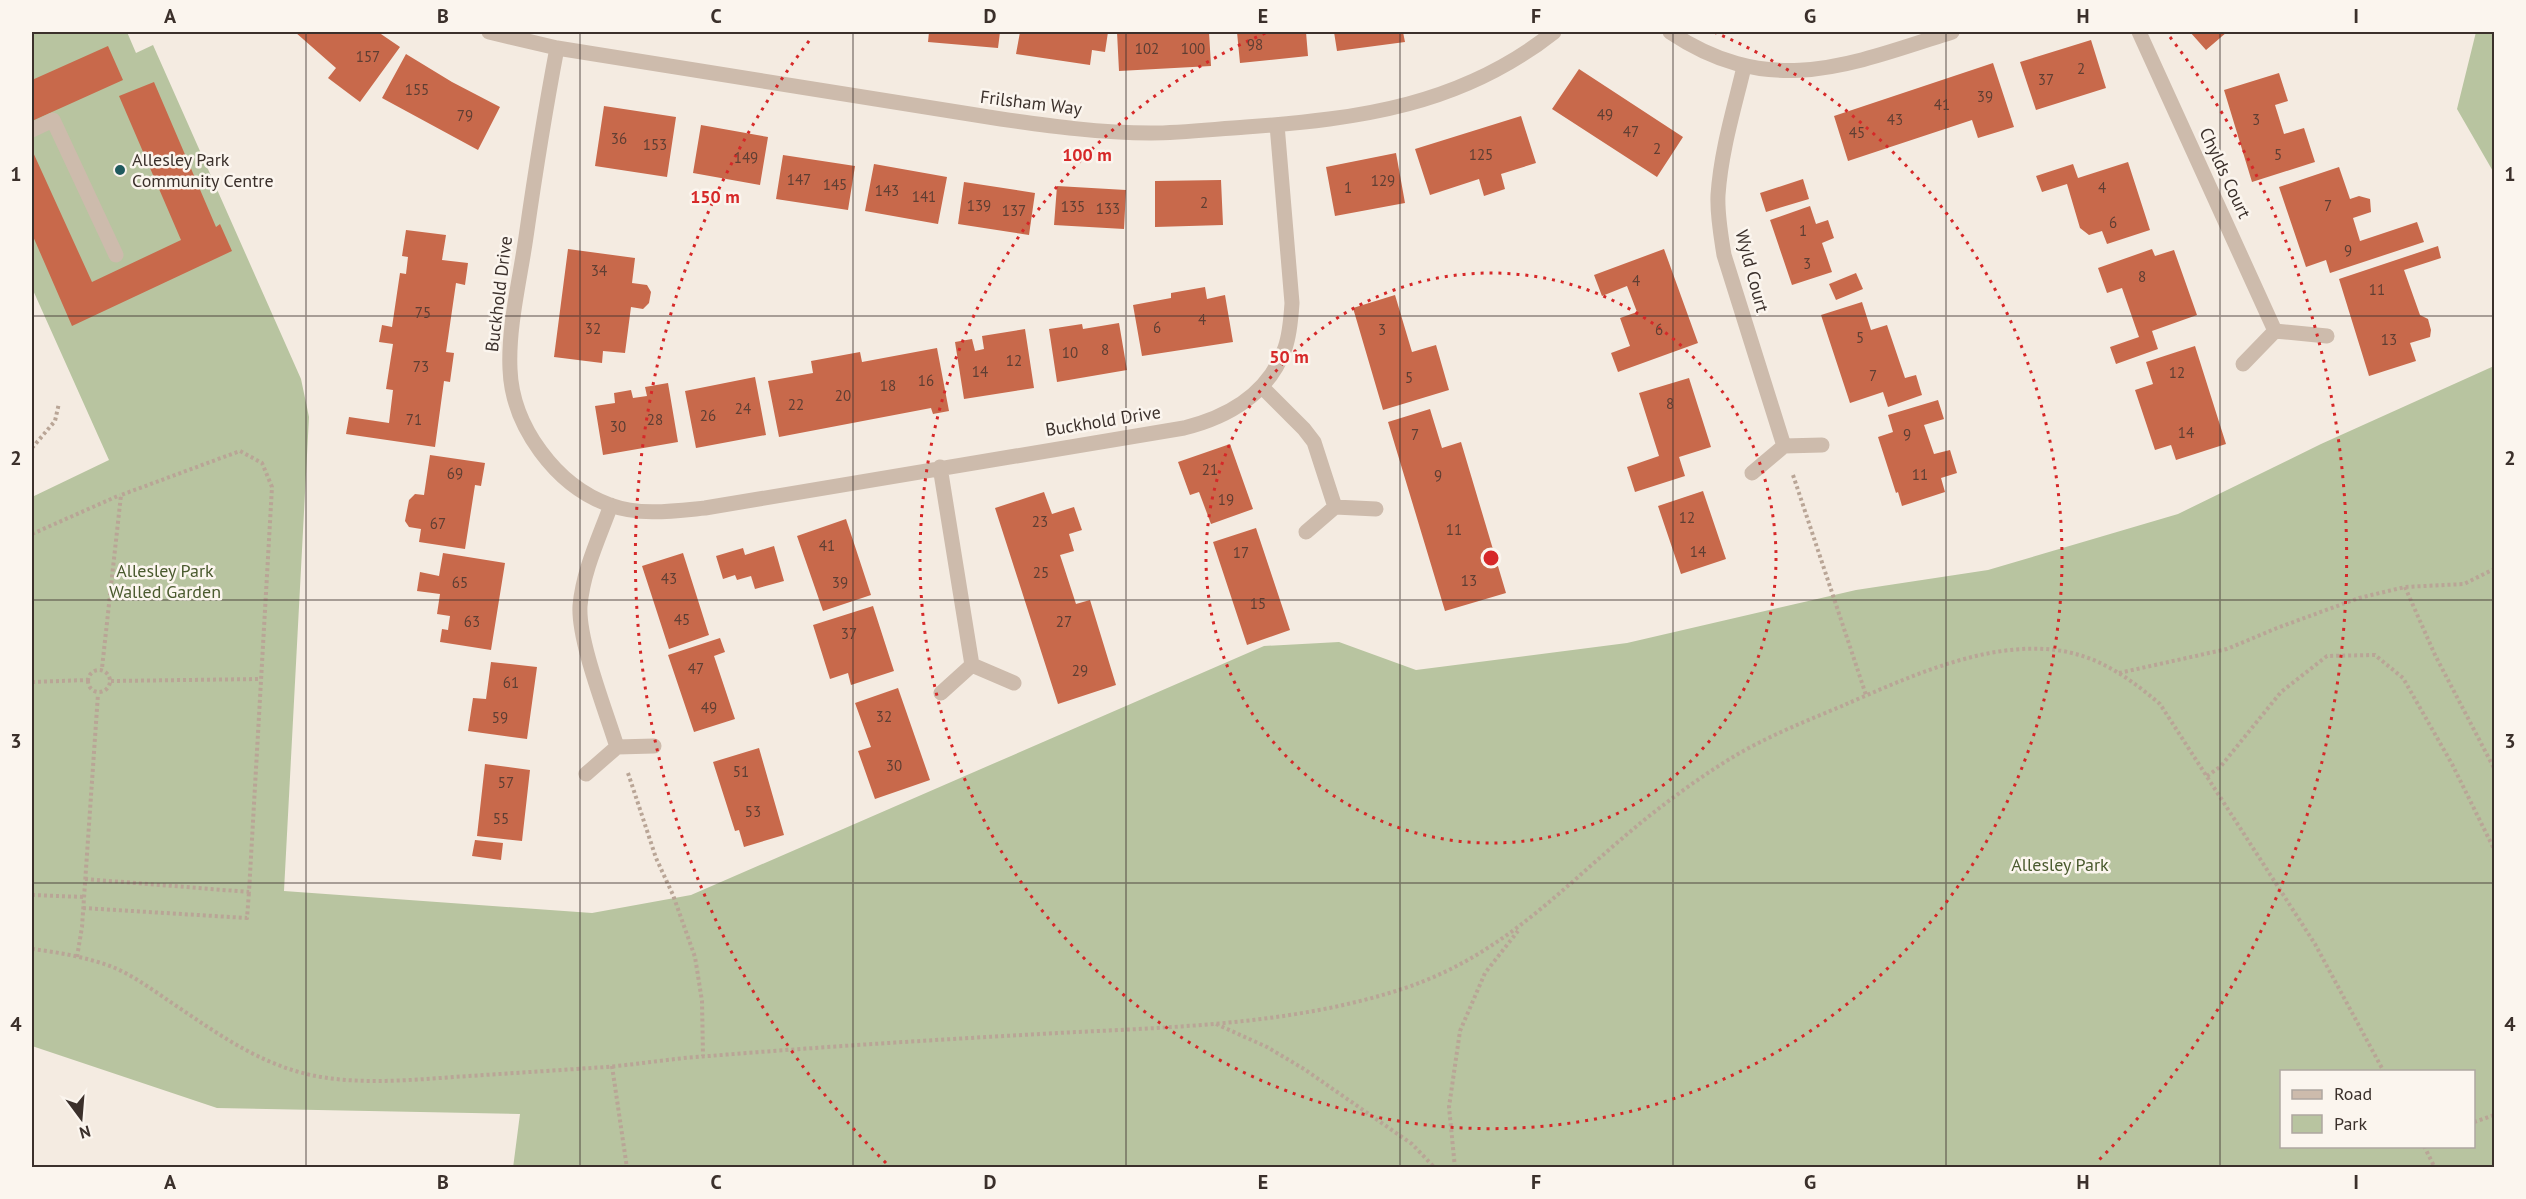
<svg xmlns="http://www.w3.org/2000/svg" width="2526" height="1199" font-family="'PT Sans',sans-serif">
<rect width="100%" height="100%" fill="#f4ebe1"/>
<path fill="#b8c4a0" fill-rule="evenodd" d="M32,32h95l9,21 17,-8 148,334 8,38 -25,474 308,22 99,-18 573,-249 75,-4 77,28 211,-27 229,-53 132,-20 190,-56 143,-70 173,-78v801l-1981,1 7,-54 -303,-6 -185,-62v-549l77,-37 -77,-172zM2282,1072h192v74h-192z
M2476,32h18v141l-37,-64z"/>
<path fill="#c8694b" d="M295,32h83l22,15 -40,55 -32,-24 8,-10z
M929,32h71l-2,16 -70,-6z
M1020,32h88l-3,20 -13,-2 -2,15 -74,-11z
M1117,32h92l2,34 -92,5z
M1237,32h69l2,24 -68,7z
M1334,32h69l2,10 -68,9z
M2190,32h37l-21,18z
M2091,40l15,48 -70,22 -16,-48z
M108,46l15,34 -91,41v-41z
M406,54l46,28 48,25 -22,43 -96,-52z
M1993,63l21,64 -36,11 -6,-18 -124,41 -14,-45z
M1579,69l104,68 -26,40 -105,-68z
M2279,73l9,28 -13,4 9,29 20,-6 11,34 -63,20 -28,-92z
M154,82l62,145 4,-3 12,27 -160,75 -40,-92v-84l60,132 89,-42 -62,-144z
M604,106l72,11 -9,60 -72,-11z
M1521,116l15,47 -35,11 4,15 -21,7 -5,-17 -49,16 -15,-46z
M701,125l67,12 -8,48 -67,-12z
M1396,153l9,50 -70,13 -9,-49z
M783,155l72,11 -7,44 -72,-11z
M2128,162l22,68 -43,14 -5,-13 -13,4 -9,-7 -13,-44 -25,8 -6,-16 37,-12 5,14z
M874,164l73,13 -9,47 -73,-13z
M2339,167l11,32 9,-3 11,3 1,13 -18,6 7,23 57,-19 7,20 -94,31 -4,-13 -20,7 -27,-80z
M1803,179l6,20 -43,13 -6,-19z
M1221,180l2,45 -68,2v-46z
M964,182l71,11 -6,42 -71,-11z
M1057,186l69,4 -2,39 -70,-4z
M1810,206l6,18 12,-4 6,18 -12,5 10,29 -40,13 -22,-65z
M406,230l40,5 -4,25 26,3 -3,22 -9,-2 -10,69 8,1 -4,29 -6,-1 -9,66 -89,-13 3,-17 40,6 4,-33 -7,-1 7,-45 -14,-2 3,-17 10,2 8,-54 6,1 2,-17 -6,-1z
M2438,246l3,12 -37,12 16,45 8,4 3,11 -1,7 -20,6 6,18 -47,15 -30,-97z
M568,249l67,9 -3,25 15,2 4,7 -2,11 -6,6 -12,-2 -6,46 -22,-2 -1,12 -48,-6z
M1664,249l34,94 -80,29 -7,-19 19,-7 -10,-28 17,-6 -10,-26 -25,10 -8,-21z
M2152,249l3,7 19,-6 23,65 -45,16 6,18 -42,15 -6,-17 29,-10 -17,-49 -15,5 -9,-25z
M1856,273l7,16 -27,11 -7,-16z
M1205,287l2,12 18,-4 8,47 -91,14 -9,-51 38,-7v-5z
M1395,295l17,57 24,-7 13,45 -66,20 -30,-102z
M1862,302l9,28 16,-5 18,53 11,-3 6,20 -34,12 -5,-15 -33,11 -29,-88z
M1119,323l8,47 -70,12 -8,-53 33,-5 1,5z
M1025,329l9,59 -70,11 -9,-57 17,-3 3,12 9,-2 -2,-13z
M2195,346l31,98 -50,16 -5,-15 -16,5 -20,-60 18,-6 -7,-22z
M937,348l12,63 -16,3 -2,-6 -152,29 -11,-56 45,-8 -2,-12 49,-9 2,10z
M755,377l11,58 -70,13 -11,-57z
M1689,378l22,69 -32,10 6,19 -50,16 -8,-25 32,-11 -20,-63z
M668,383l10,59 -75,13 -8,-49 20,-3 -1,-10 17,-3 2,8 14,-2 -2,-9z
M1938,400l6,19 -20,6 10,29 16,-4 7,23 -16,5 4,14 -43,14 -4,-14 -2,1 -18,-56 15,-5 -5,-17z
M1430,409l12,39 19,-6 45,151 -61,18 -57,-189z
M1230,444l23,65 -42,15 -12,-32 -9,3 -12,-33z
M430,455l55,8 -4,23 -6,-1 -10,64 -46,-7 2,-13 -12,-2 -4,-6 4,-21 6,-6 9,1z
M1703,491l23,68 -45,15 -23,-68z
M1044,492l8,22 22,-7 8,23 -13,4 5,17 -14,4 16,49 14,-4 26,85 -58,19 -63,-196z
M846,519l25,76 -48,16 -26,-75z
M1256,528l34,102 -43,15 -34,-103z
M774,546l10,35 -29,8 -4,-13 -14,4 -2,-5 -12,4 -7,-23 27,-8 2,7z
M443,553l62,10 -14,87 -51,-8 2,-13 6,1 2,-14 -13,-2 3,-20 -23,-3 3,-19 19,4z
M683,553l26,82 -40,14 -27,-83z
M873,606l21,65 -43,14 -3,-12 -18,6 -17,-54z
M720,638l5,14 -11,4 21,63 -41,13 -26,-77z
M491,662l46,5 -10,72 -59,-8 5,-33 13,1z
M898,688l32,92 -55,19 -17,-48 13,-4 -16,-44z
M759,748l25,87 -40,12 -5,-17 -4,1 -22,-69z
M485,764l45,6 -8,71 -45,-5z
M475,840l28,3 -2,17 -29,-4z"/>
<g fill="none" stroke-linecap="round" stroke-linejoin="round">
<path stroke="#b9a596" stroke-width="4" stroke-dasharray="3 3" stroke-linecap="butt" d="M32,448l23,-27 4,-18
M1793,475l73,220
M32,534l88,-39
M2405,587l30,68 59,113
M88 681a11 11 0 1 1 22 0a11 11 0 1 1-22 0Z
M2119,673l108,-24 50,-21 82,-30 46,-11 59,-3 30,-15
M111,681l150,-2
M32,682l55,-2
M628,773l28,85 17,37 22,62 7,44 1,55
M2207,776l14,-10 60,-74 46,-36 48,-1 28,23 49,86 42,85
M85,879l164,13 23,-405 -10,-24 -22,-12 -119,44 -19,173
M32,895l52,2
M83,908l164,10 2,-26
M32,949c25,3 53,8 78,17 21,8 40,22 59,35 48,32 93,66 152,76 49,8 100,2 148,-1 46,-3 92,-6 137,-9 35,-3 69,-9 103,-11 110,-9 221,-16 331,-22 122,-7 245,-7 362,-45 107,-35 166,-109 251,-176 27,-21 56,-42 85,-59 33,-19 68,-33 104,-48 67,-29 155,-71 230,-53 34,8 62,29 88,51l155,240 69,128
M77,957l5,-30 16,-233
M1216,1024l51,23 37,22 108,75 23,24
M612,1066l15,102
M2474,1122l20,-7
M2424,1146l11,22
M1455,1168l-6,-61 11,-76 25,-58 33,-42"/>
<path stroke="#cdbbac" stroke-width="15" d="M32,130l21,-10 63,135"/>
<path stroke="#cdbbac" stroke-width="15" d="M489,32l68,16 444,71c49,7 99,14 150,14 31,0 64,-4 95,-6 114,-8 216,-22 308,-95
M1670,32c100,67 179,33 282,0
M2139,32l136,299
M557,48c-12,63 -22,126 -31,189 -6,42 -18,90 -16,132 2,57 46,117 100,136 30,11 64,6 95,3l479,-80c45,-11 85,-35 101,-80 5,-14 6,-30 7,-45l-15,-178
M1744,67c-10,42 -23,84 -26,128 -1,20 3,41 6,60l60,191
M2243,364l32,-33 52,5
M1262,387l42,42 10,13 21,65
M940,467l32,198
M1752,473l32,-27 38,-1
M611,505c-12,33 -28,66 -31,101 -2,35 26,105 37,141
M1306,532l29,-25 41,2
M941,693l31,-28 42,18
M586,774l31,-27 37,-1"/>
</g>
<path fill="none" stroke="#3b302b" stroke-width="1.5" stroke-opacity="0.55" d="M306,32v1136M580,32v1136M853,32v1136M1126,32v1136M1400,32v1136M1673,32v1136M1946,32v1136M2220,32v1136M32,316h2462M32,600h2462M32,883h2462"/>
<g fill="none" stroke="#d62828" stroke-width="3" stroke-dasharray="3 6">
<circle cx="1491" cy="558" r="285"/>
<path d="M1714 32A571 571 0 1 1 1268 32"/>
<path d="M886 1163A856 856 0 0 1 812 37M2170 37A856 856 0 0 1 2096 1163"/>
</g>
<circle fill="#1f5a5e" stroke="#fbf5ee" stroke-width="2" cx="120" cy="170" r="6"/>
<g text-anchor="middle" stroke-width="5" stroke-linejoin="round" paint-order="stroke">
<g font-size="15" fill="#5e3e33">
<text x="1255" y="50">98</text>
<text x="1147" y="54">102</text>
<text x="1193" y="54">100</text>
<text x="368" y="62">157</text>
<text x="2081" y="74">2</text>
<text x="2046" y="85">37</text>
<text x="417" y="95">155</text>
<text x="1985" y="102">39</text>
<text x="1942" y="110">41</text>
<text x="1605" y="120">49</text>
<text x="465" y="121">79</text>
<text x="1895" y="125">43</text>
<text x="2256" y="125">3</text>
<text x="1631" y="137">47</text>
<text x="1857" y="138">45</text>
<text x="619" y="144">36</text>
<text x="655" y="150">153</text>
<text x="1657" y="154">2</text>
<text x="1481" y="160">125</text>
<text x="2278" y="160">5</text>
<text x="746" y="163">149</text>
<text x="799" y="185">147</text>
<text x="1383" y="186">129</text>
<text x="835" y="190">145</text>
<text x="1348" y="193">1</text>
<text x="2102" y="193">4</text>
<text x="887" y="196">143</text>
<text x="924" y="202">141</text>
<text x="1204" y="208">2</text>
<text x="979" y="211">139</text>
<text x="2328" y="211">7</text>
<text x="1073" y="212">135</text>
<text x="1108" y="214">133</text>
<text x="1014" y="216">137</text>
<text x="2113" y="228">6</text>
<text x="1803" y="236">1</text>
<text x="2348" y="256">9</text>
<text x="1807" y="269">3</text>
<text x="599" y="276">34</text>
<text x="2142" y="282">8</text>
<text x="1636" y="286">4</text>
<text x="2377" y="295">11</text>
<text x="423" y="318">75</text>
<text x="1202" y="325">4</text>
<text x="1157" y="333">6</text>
<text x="593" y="334">32</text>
<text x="1382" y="335">3</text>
<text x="1659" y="335">6</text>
<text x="1860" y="343">5</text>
<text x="2389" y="345">13</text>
<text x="1105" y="355">8</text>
<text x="1070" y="358">10</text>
<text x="1014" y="366">12</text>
<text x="421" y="372">73</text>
<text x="980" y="377">14</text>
<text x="2177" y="378">12</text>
<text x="1873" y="381">7</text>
<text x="1409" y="383">5</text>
<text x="926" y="386">16</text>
<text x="888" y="391">18</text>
<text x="843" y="401">20</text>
<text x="1670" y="409">8</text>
<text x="796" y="410">22</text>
<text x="743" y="414">24</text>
<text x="708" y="421">26</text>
<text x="414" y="425">71</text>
<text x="655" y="425">28</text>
<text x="618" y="432">30</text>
<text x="2186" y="438">14</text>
<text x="1415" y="440">7</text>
<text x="1907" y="440">9</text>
<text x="1210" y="475">21</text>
<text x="455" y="479">69</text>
<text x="1920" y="480">11</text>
<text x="1438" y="481">9</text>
<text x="1226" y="505">19</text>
<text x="1687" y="523">12</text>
<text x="1040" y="527">23</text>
<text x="438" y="529">67</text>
<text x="1454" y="535">11</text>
<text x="827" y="551">41</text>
<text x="1698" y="557">14</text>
<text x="1241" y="558">17</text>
<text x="1041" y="578">25</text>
<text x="669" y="584">43</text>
<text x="1469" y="586">13</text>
<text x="460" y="588">65</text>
<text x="840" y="588">39</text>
<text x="1258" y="609">15</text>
<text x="682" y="625">45</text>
<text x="472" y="627">63</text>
<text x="1064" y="627">27</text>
<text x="849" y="639">37</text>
<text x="696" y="674">47</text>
<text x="1080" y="676">29</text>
<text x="511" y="688">61</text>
<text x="709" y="713">49</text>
<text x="884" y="722">32</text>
<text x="500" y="723">59</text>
<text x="894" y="771">30</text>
<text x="741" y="777">51</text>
<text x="506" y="788">57</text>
<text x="753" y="817">53</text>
<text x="501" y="824">55</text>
</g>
<g font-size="18" fill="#3b302b" stroke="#fbf5ee">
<text transform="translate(1031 103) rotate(7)" y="6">Frilsham Way</text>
<text transform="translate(2225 173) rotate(65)" y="6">Chylds Court</text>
<text transform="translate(1752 271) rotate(75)" y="6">Wyld Court</text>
<text transform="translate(499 294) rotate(-83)" y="6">Buckhold Drive</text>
<text transform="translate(1103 421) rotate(-9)" y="6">Buckhold Drive</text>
</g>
<g font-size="18" fill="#3b302b" stroke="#fbf5ee" text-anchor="start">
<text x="132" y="166">Allesley Park<tspan x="132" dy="21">Community Centre</tspan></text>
</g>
<g font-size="18" fill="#4a5a2e" stroke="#fbf5ee">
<text x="165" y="577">Allesley Park<tspan x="165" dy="21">Walled Garden</tspan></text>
<text x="2060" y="871">Allesley Park</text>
</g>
</g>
<circle cx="1491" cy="558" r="9" fill="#d62828" stroke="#fbf5ee" stroke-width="3"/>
<g font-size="18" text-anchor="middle" font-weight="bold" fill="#d62828" stroke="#fbf5ee" stroke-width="5" stroke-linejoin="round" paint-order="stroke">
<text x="1087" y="161">100 m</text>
<text x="715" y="203">150 m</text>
<text x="1289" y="363">50 m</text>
</g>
<rect width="2526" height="1199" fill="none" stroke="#fbf5ee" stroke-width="66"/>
<rect x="2280" y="1070" width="195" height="78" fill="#fbf5ee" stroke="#aea6a0" stroke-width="1.5"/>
<rect x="2292" y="1090" width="30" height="9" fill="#cdbbac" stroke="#aea6a0" stroke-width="1.5"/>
<text x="2334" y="1100" font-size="18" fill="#3b302b">Road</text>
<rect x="2292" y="1115" width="30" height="18" fill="#b8c4a0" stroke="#aea6a0" stroke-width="1.5"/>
<text x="2334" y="1130" font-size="18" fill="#3b302b">Park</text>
<g transform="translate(81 1118) rotate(164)" stroke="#fbf5ee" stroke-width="4.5" paint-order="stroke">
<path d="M0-4.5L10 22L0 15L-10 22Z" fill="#3b302b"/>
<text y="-9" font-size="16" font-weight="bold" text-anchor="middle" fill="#3b302b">N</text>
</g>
<rect x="33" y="33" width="2460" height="1133" fill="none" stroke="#3b302b" stroke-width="2"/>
<g font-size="20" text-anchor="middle" font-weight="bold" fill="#3b302b">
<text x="170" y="23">A</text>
<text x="443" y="23">B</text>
<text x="716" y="23">C</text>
<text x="990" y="23">D</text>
<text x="1263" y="23">E</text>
<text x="1536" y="23">F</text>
<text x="1810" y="23">G</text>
<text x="2083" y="23">H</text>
<text x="2356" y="23">I</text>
<text x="16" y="181">1</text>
<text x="2510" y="181">1</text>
<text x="16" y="465">2</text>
<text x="2510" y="465">2</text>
<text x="16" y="748">3</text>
<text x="2510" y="748">3</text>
<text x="16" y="1031">4</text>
<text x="2510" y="1031">4</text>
<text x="170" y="1189">A</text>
<text x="443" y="1189">B</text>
<text x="716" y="1189">C</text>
<text x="990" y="1189">D</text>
<text x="1263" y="1189">E</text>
<text x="1536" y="1189">F</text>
<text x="1810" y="1189">G</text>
<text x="2083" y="1189">H</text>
<text x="2356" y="1189">I</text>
</g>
</svg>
